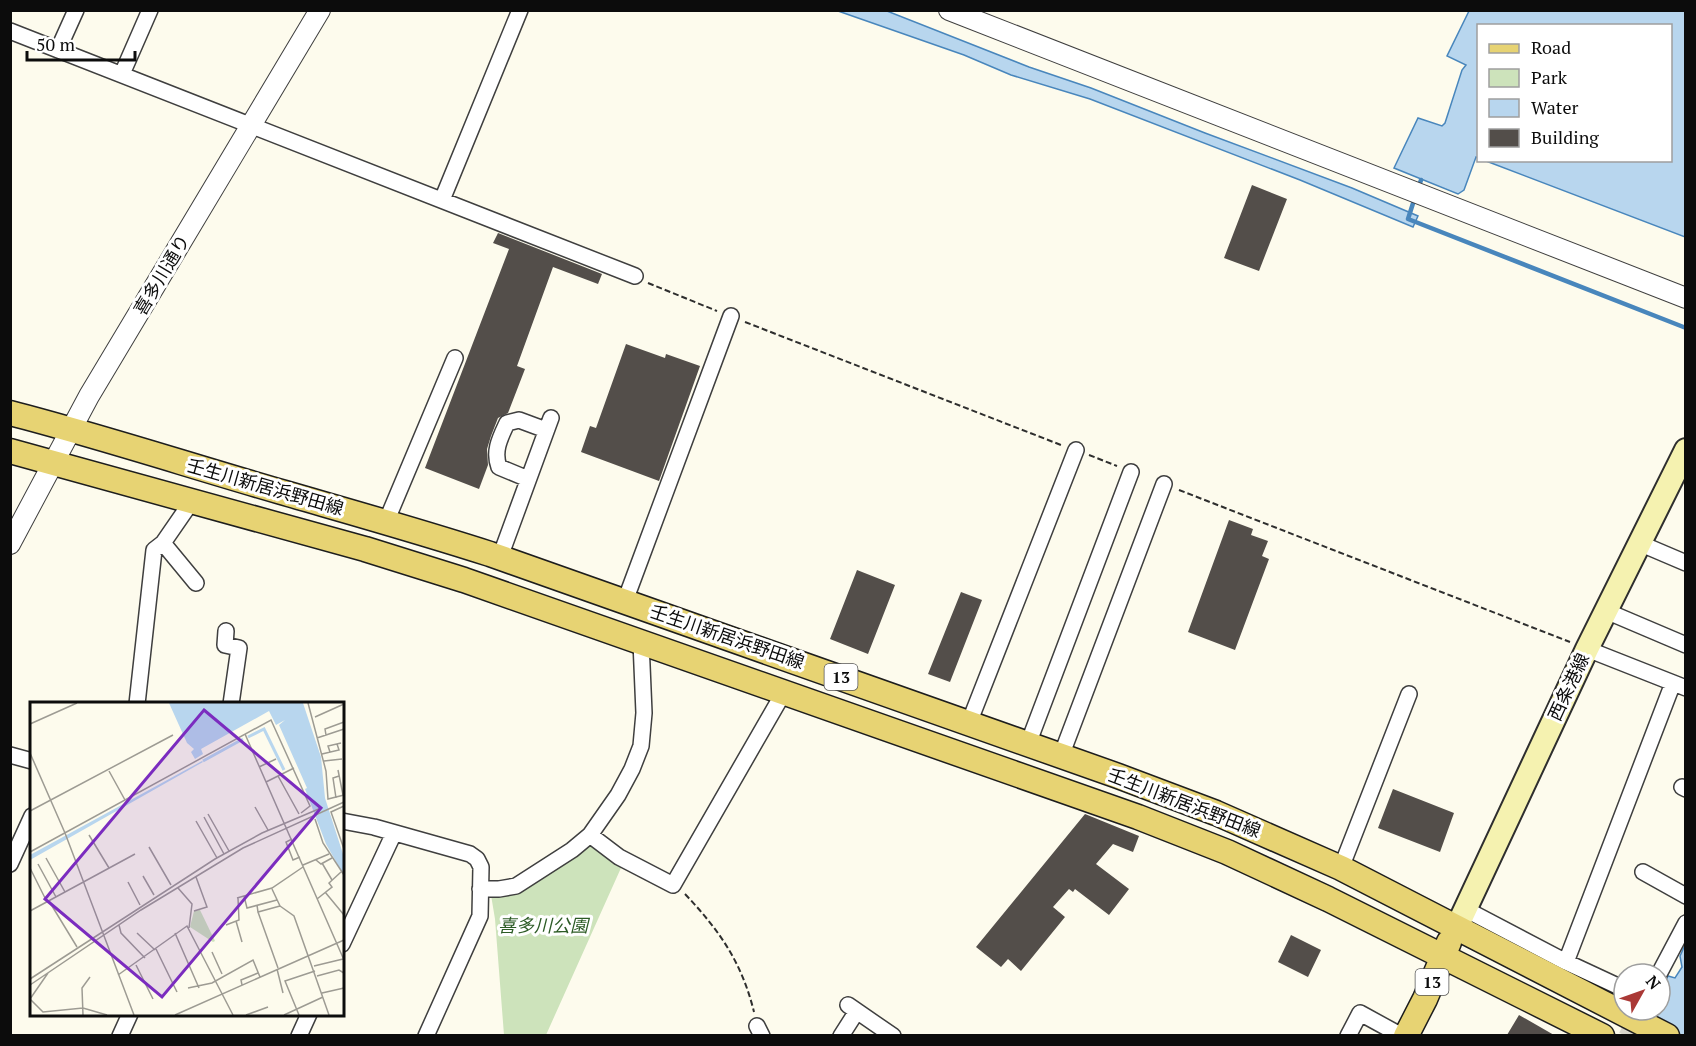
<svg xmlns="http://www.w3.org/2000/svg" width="1696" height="1046" font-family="'PT Serif','Noto Sans JP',serif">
<rect width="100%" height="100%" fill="#fdfbed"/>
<path fill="#cde3bb" d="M590,835l35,24 -79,176h-42l-9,-116 -5,-30 26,-3z"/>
<path fill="#b8d6ee" stroke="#4886bc" stroke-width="1.5" d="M838,11h49l142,56 62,21 114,45 147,55 66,28 -5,11 -113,-47 -210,-81 -79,-24 -47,-20z
M1469,11h216v226l-199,-76 184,-1v-134h-192v132l-2,-1 -12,33 -6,4 -64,-26 24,-50 24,8 3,-3 17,-53 4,-5 -19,-9z
M1685,945v90l-47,1 10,-26h12v-15l8,-19 7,2 7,-11 -2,-11z"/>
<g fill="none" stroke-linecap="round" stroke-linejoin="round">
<path stroke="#4886bc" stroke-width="4.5" d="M1418,189l3,-9
M1415,197l-7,22 278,109"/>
</g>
<path fill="#534e4a" d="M1252,185l35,14 -28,72 -35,-13z
M498,233l104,41 -4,10 -45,-17 -36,99 8,3 -17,44 -10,5 -7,18 -4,13 1,16 -9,24 -54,-21 84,-219 -16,-6z
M626,344l39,14 1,-4 34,12 -41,115 -78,-29 9,-26 6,2z
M1229,520l24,9 -2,6 17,6 -6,15 7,3 -34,91 -47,-18z
M857,570l38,15 -27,69 -38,-15z
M961,592l21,8 -32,82 -22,-8z
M1393,789l61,24 -14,39 -62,-24z
M1085,814l54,22 -6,16 -20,-8 -17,20 33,25 -20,26 -34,-26 -2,3 -4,-3 -16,18 12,10 -44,54 -13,-12 -7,8 -25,-20z
M1291,935l30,15 -13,27 -30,-15z
M1519,1015l35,20h-47z"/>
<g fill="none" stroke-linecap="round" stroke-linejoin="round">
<path stroke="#d9d7cb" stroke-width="15" stroke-dasharray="15 8" stroke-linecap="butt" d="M1626,1036l12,-25"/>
<g stroke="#3f3f3f" stroke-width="18">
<path id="minor" d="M10,31l625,245
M58,50l18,-40
M122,74l28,-64
M442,200l78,-190
M528,479l-29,-12c-6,-16 1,-29 8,-44l12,-3 27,10
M386,522l69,-164
M163,543l33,40
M1639,543l47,20
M500,557l51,-139
M625,601l106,-285
M1606,611l80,34
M226,631l-1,14 14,3 -8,56
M1587,649l99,39
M137,704l17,-154 9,-7 29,-42
M969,723l107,-273
M1028,744l103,-272
M10,755l22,6
M1061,756l103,-272
M1682,787l4,2
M342,821l32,6 96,27 7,5 4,8 -1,49 -54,120
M590,835l29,22 54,28 111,-193
M10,864l22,-48
M1341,868l68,-174
M1643,872l43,24
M480,889h19l17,-3 56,-36 18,-15 28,-40 14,-26 9,-23 3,-33 -3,-71
M1465,909l101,53 58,27
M342,944l52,-111
M1566,962l107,-279
M1659,974l27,-51
M848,1005l45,31
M757,1026l5,10
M120,1036l10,-22
M299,1036l10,-22
M841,1036l16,-25
M1348,1036l12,-23 42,23"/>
</g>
<g stroke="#3f3f3f" stroke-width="22">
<path id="tertiary" d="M949,10l737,288
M10,544l79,-148 231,-386"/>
</g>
<g stroke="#2e2e2e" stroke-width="26">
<path id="secondary" d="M1457,927l130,-278 99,-199"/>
</g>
<g stroke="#1d1d1d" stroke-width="27">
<path id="primary" d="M10,413c93,24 184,54 275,80 69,20 137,39 205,61l628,222 98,37 125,55 326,168
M10,451l355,98 99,31 674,237 89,35 101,47 274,137
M1406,1036l19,-37 24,-57"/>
</g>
<path stroke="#2e2e2e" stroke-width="2" stroke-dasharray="6 3" stroke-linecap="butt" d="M648,283l69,28
M745,322l316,123
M1089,455l28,11
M1179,490l391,152
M685,894c35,37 57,69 69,118"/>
<use href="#minor" stroke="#fff" stroke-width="15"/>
<use href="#tertiary" stroke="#fff" stroke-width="20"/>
<use href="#secondary" stroke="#f5f2b0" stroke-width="22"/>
<use href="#primary" stroke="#e7d373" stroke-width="24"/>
</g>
<g text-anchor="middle" stroke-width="6" stroke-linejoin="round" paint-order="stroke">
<g fill="#fff" stroke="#555" stroke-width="1.5">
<rect x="824.5" y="664" width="33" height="26" rx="4.5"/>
<rect x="1415.5" y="969" width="33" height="26" rx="4.5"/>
</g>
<g font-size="16" font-weight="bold" fill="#0c0c0c">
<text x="841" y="683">13</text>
<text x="1432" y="988">13</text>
</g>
<g font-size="18" fill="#0c0c0c" stroke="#fff">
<text transform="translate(162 275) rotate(-59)" y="6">喜多川通り</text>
<text transform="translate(265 487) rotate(16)" y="6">壬生川新居浜野田線</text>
<text transform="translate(727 637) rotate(19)" y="6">壬生川新居浜野田線</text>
<text transform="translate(1569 687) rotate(-65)" y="6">西条港線</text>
<text transform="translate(1184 803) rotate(21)" y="6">壬生川新居浜野田線</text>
</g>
<g font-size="18" font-style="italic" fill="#2c5b25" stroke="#fff">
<text x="543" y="932">喜多川公園</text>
</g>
</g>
<g transform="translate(30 702)">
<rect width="314" height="314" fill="#fdfbed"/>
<path d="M170,208l15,31 -2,1 -23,-15 4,-16z" fill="#cde3bb"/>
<path d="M139,1h134l18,54 4,41 18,56v20l-17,-30 -21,-55 2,-1 -28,-63 6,-5 -9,5 -7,-14 -68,38 2,5 -8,5 -4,-7 3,-3 -7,-6zM172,59l1,1 -173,98v-5z" fill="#b8d6ee"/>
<path fill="none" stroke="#b8d6ee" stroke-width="3" d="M218,35l16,-8 20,41M173,59l40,-22"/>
<path fill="none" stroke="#9d9b93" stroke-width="1.5" d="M278,1l18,68 2,28 16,-4M285,15l29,-13M0,22l47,-21M215,32l99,226M296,33l-1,-6 19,-7M287,36l27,-9M300,50l-2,-6 13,-3M0,51l35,80 69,182M292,52l17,-4 -2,-6M294,59l18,-2M229,65l17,-8M308,68l5,25M79,69l16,29M248,74l21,38M236,80l28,-14M306,96l-3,-20 6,-2M314,104l-13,6 13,37M225,105l13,23M0,109l143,-76M178,112l21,37M174,115l20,37M285,117l8,24 21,32M166,119l21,37M59,133l20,33M262,137l-6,3 7,18 7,-3M119,145l22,38M0,150l241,-132 39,86 -9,7M16,156l19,34M286,158l5,4 11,-6M292,161l10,17M8,162l18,33M273,163l26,-11M0,166l17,34M113,174l11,19M98,180l12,23M148,186l14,16 -3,24M295,190l19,23M214,194l3,12 30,-8M207,196l35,-10 31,-21M287,197l15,-12 -3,-4 12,-11M19,199l28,46M227,203l1,7 22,-6 -8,-17M250,204l14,10 35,99M0,209l105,-57M164,209l13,-4 -11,-30M228,210l20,56M206,219l6,21M89,223l2,8 24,25M196,223l13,-5 -1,-22M107,231l18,17M145,231l24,55M126,247l21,43M182,250l10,22M106,263l17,34M284,264l29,-7M247,267l6,24M88,273l69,-49 46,89M287,274l22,-6 5,3M0,277l185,-120 47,-26 59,-25M0,283l111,-75 102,-62 101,-46M212,283l-1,-5 17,-7M158,286l24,-5 41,-23 7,17M292,291l22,-5M0,297l13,13 40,-4 24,7M0,297l18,-26M53,313l-1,-27 8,-11M145,313l169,-75M216,313l22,-8M254,313l39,-18M269,313l-14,-34 30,-10"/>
<path fill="#7b2cbf" fill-opacity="0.15" stroke="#7b2cbf" stroke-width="3" d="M174,8l117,98 -159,189 -117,-98z"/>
<rect width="314" height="314" fill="none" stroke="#0c0c0c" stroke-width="3"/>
</g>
<rect width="1696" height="1046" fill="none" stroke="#0c0c0c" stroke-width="24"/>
<rect x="1477" y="24" width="195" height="138" fill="#ffffff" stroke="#9e9e9e" stroke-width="1.5"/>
<rect x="1489" y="44" width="30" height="9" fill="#e7d373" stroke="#9e9e9e" stroke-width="1.5"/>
<text x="1531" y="54" font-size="18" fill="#0c0c0c">Road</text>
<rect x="1489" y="69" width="30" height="18" fill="#cde3bb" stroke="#9e9e9e" stroke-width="1.5"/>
<text x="1531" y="84" font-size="18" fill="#0c0c0c">Park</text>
<rect x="1489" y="99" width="30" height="18" fill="#b8d6ee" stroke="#9e9e9e" stroke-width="1.5"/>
<text x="1531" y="114" font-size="18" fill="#0c0c0c">Water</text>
<rect x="1489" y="129" width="30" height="18" fill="#534e4a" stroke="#9e9e9e" stroke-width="1.5"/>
<text x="1531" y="144" font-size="18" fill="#0c0c0c">Building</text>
<g transform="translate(1642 992) rotate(50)"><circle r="28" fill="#ffffff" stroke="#9e9e9e" stroke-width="1.5"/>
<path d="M0-4.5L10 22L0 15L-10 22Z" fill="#aa3936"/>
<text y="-9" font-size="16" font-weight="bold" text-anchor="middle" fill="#0c0c0c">N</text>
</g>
<path d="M27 51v9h108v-9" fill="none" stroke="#0c0c0c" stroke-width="3"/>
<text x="36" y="51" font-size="18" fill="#0c0c0c" stroke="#ffffff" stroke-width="4.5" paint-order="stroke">50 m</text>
</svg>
